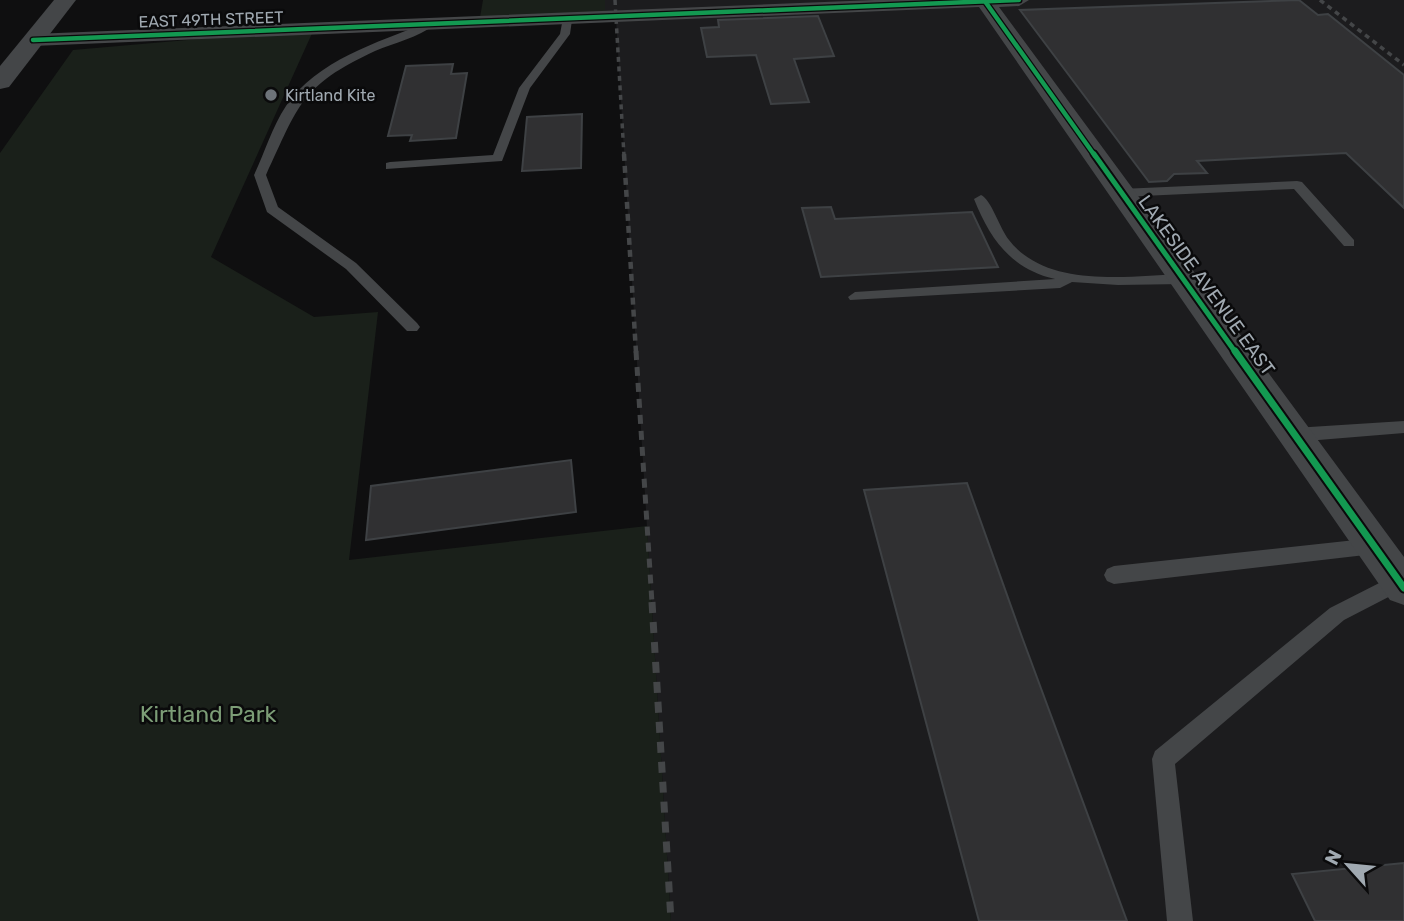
<svg xmlns="http://www.w3.org/2000/svg" width="1404" height="921" font-family="Rubik,sans-serif">
<rect width="100%" height="100%" fill="#0f0f10"/>
<path fill="#1c1c1e" d="M605,0h799v921h-733l-55,-902h-11z"/>
<path fill="#1a201a" d="M483,0h122v19l-126,4z
M314,29l-103,228 103,60 64,-5 -29,248 298,-34 24,395h-671v-768l73,-103z"/>
<path fill="#303032" stroke="#3e4144" stroke-width="2" d="M1299,0l19,15 10,-1 76,61v133l-58,-55 -149,8 10,12 -33,1 -7,7 -18,1 -129,-172z
M818,16l16,40 -40,3 15,43 -38,2 -15,-49 -49,2 -6,-29 18,-1 -1,-7z
M453,64l-2,10 16,-1 -11,65 -46,3 2,-6 -24,1 18,-70z
M582,114l-1,54 -59,3 5,-54z
M831,207l4,12 137,-7 26,55 -177,10 -19,-69z
M571,460l5,52 -210,28 5,-54z
M967,483l55,154 105,284h-148l-115,-431z
M1404,863v58h-89l-23,-47z"/>
<g fill="none" stroke-linecap="round" stroke-linejoin="round">
<path fill="#444648" fill-rule="evenodd" d="M563,18l9,2 -2,14 -40,54 -28,73 -116,8v-6l4,-1 103,-7 26,-67 41,-54z
M425,23l9,2c-15,12 -40,18 -59,26 -75,35 -76,54 -109,124l12,32 78,56 61,60 3,4 -3,4h-10l-61,-62 -79,-57 -13,-37c11,-23 18,-48 32,-69 31,-46 91,-63 139,-83z
M1297,181l5,1 52,58v6h-10l-50,-57 -173,8 -6,-4 6,-4z
M981,195c10,4 19,34 28,45 38,49 119,36 174,34l7,5 -7,5 -65,1 -46,-3 -12,6 -210,12 -2,-3 7,-5 200,-13c-44,-10 -65,-40 -81,-80z
M1404,421v12l-110,9 -9,-7 9,-7z
M1374,538l7,2 2,6 -2,6 -7,2 -260,30 -7,-3 -3,-6 3,-6 7,-3z
M1399,573l5,2v14l-60,31 -169,144 18,157h-26l-15,-162 3,-8 175,-143z"/>
<path fill="#444648" fill-rule="evenodd" d="M874,0h155l-10,6 -20,1 405,550v48l-14,-5 -411,-593 -946,39 -10,-6 10,-6z"/>
<path fill="#444648" fill-rule="evenodd" d="M54,0h22l-67,87 -9,2v-23z"/>
<path stroke="#444648" stroke-width="3.5" stroke-dasharray="5 4.5" stroke-linecap="butt" d="M615,0l9,156
M1320,0l84,65"/>
<path stroke="#444648" stroke-width="4.5" stroke-dasharray="7 5" stroke-linecap="butt" d="M624,154l12,199"/>
<path stroke="#444648" stroke-width="5" stroke-dasharray="9 7" stroke-linecap="butt" d="M636,351l16,252"/>
<path stroke="#444648" stroke-width="7" stroke-dasharray="11 9" stroke-linecap="butt" d="M652,602l19,319"/>
<g stroke="#0a0a0b" stroke-width="7">
<path id="cycleway-far2" d="M984,0l111,156
M33,40l986,-40"/>
</g>
<g stroke="#0a0a0b" stroke-width="9">
<path id="cycleway-far1" d="M1094,154l142,199"/>
</g>
<g stroke="#0a0a0b" stroke-width="11">
<path id="cycleway" d="M1235,351l169,237"/>
</g>
<use href="#cycleway-far2" stroke="#139951" stroke-width="4.5"/>
<use href="#cycleway-far1" stroke="#139951" stroke-width="5"/>
<use href="#cycleway" stroke="#139951" stroke-width="7"/>
</g>
<circle fill="#6d7379" stroke="#0a0a0b" stroke-width="2.5" cx="271" cy="95" r="7"/>
<g text-anchor="middle" stroke-width="5" stroke-linejoin="round" paint-order="stroke">
<g font-size="16" fill="#a0a9b1" stroke="#0a0a0b">
<text transform="translate(211 19) rotate(-2)" y="6">EAST 49TH STREET</text>
</g>
<g font-size="16" fill="#a0a9b1" stroke="#0a0a0b" text-anchor="start">
<text x="285" y="101">Kirtland Kite</text>
</g>
<g font-size="19" fill="#a0a9b1" stroke="#0a0a0b">
<text transform="translate(1207 285) rotate(54)" y="7">LAKESIDE AVENUE EAST</text>
</g>
<g font-size="23" fill="#7c9d76" stroke="#0a0a0b">
<text x="208" y="722">Kirtland Park</text>
</g>
</g>
<g transform="translate(1348 865) rotate(297)" stroke="#0a0a0b" stroke-width="5" paint-order="stroke">
<path d="M0-5L12 26L0 18L-12 26Z" fill="#a0a9b1"/>
<text y="-10" font-size="19" font-weight="bold" text-anchor="middle" fill="#a0a9b1">N</text>
</g>
</svg>
